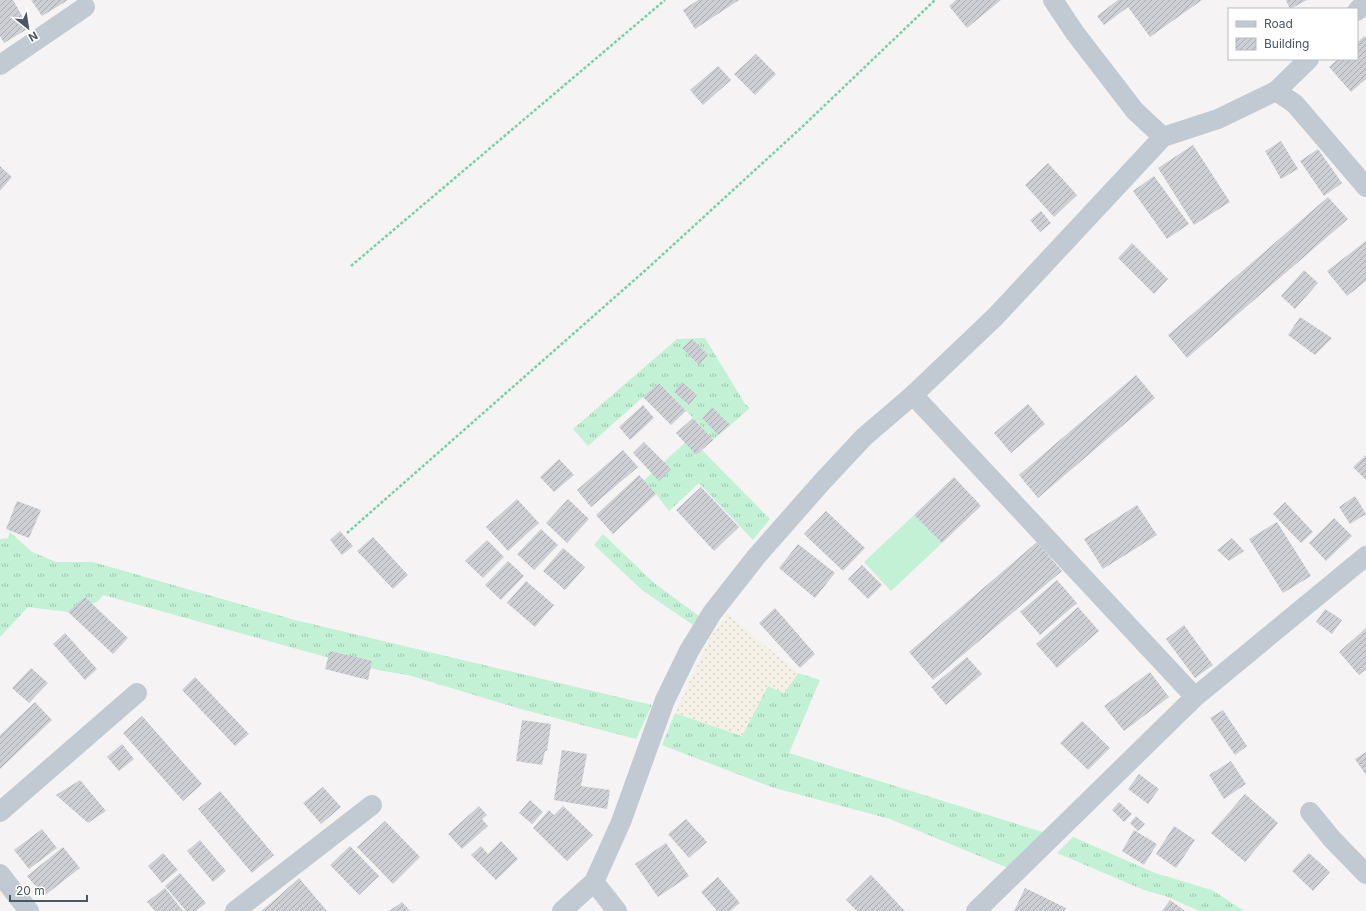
<svg xmlns="http://www.w3.org/2000/svg" width="1366" height="911" font-family="Inter,sans-serif">
<defs>
<pattern id="grass-tufts" width="24" height="20" patternUnits="userSpaceOnUse"><rect width="24" height="20" fill="#c3f1d5"/><path d="M3 7l-1-3M5 7V3M7 7l1-3M15 17l-1-3M17 17v-4M19 17l1-3" fill="none" stroke="#a0c6b0"/></pattern>
<pattern id="sand-dots" width="8" height="8" patternUnits="userSpaceOnUse"><rect width="8" height="8" fill="#f5f0e5"/><path d="M2 2h.1M6 6h.1" fill="none" stroke="#d4d0c7" stroke-width="1.8" stroke-linecap="round"/></pattern>
<pattern id="building-hatch" width="6" height="6" patternUnits="userSpaceOnUse"><rect width="6" height="6" fill="#cdcfd5"/><path d="M-1 1l2-2M0 6l6-6M5 7l2-2" fill="none" stroke="#a8abb0"/></pattern>
</defs>
<rect width="100%" height="100%" fill="#f5f3f3"/>
<path fill="url(#grass-tufts)" d="M705,338l40,66 5,4 -48,42 68,69 -17,21 -54,-57 -30,28 -13,-17 -15,-11 61,-56 -43,-44 -71,63 -15,-17 104,-90z
M10,532l22,20 24,10h37l202,58 357,85 -16,34 -115,-30 -113,-34 -25,-4 -57,-14 -223,-62 -6,7 -29,10 -40,-5 -28,30v-98l8,-1z
M603,534l51,49 45,33 -6,9 -51,-35 -48,-45z
M798,673l22,7 -31,73 257,80 -38,35 -118,-49 -119,-32 -109,-42 13,-32 67,23 26,-50 16,7z
M1073,837l82,36 57,17 32,21h-45l-31,-14 -24,-7 -87,-37z"/>
<path fill="url(#sand-dots)" d="M727,614l71,59 -14,20 -16,-7 -26,50 -67,-23 35,-75z"/>
<path fill="#c3f1d5" d="M914,515l28,28 -51,48 -27,-29z"/>
<path fill="url(#building-hatch)" d="M0,0h13l16,28 -25,15 -4,-7z
M31,0h37l-26,16z
M698,0h41l-44,29 -12,-19z
M956,0h45l-34,28 -18,-22z
M1118,0h84l-52,37 -22,-30 -24,18 -7,-9z
M1286,0h21l-17,9z
M1364,36l2,2v41l-15,13 -22,-25 9,-8h19v-16z
M756,54l20,20 -21,21 -21,-21z
M718,66l13,14 -28,25 -13,-15z
M1281,141l17,28 -17,10 -16,-28z
M1193,145l37,57 -36,23 -36,-57z
M1318,149l24,34 -18,13 -24,-35z
M1048,163l29,32 -23,22 -29,-32z
M0,166l12,11 -12,14z
M1154,176l35,48 -22,15 -34,-48z
M1328,197l20,22 -161,139 -19,-23z
M1041,211l10,12 -11,9 -10,-12z
M1366,241v40l-19,15 -20,-25z
M1132,243l36,36 -14,15 -36,-36z
M1304,270l14,13 -23,26 -14,-13z
M1300,317l32,21 -17,17 -27,-20z
M692,339l16,16 -9,10 -17,-17z
M1136,375l19,23 -117,100 -19,-23z
M682,382l15,13 -8,10 -15,-13z
M659,383l27,28 -15,14 -28,-28z
M1028,404l17,20 -34,29 -17,-20z
M643,405l11,13 -24,22 -11,-13z
M712,407l18,18 -12,10 -16,-17z
M693,418l20,22 -17,15 -20,-22z
M644,442l27,27 -12,12 -26,-28z
M623,450l15,17 -47,40 -14,-17z
M1366,455v25l-13,-13z
M559,459l15,16 -20,17 -14,-15z
M639,475l17,19 -43,40 -17,-19z
M954,477l27,29 -39,37 -28,-28z
M701,487l38,40 -25,24 -38,-41z
M1355,496l11,18 -16,10 -11,-17z
M517,499l22,24 -31,28 -22,-24z
M568,499l21,20 -22,24 -21,-20z
M17,501l24,9 -12,28 -23,-9z
M1285,502l28,30 -12,11 -28,-29z
M1137,505l20,30 -54,34 -19,-30z
M826,511l39,37 -22,23 -39,-37z
M1334,518l18,18 -26,25 -17,-18z
M1277,522l34,54 -28,17 -34,-54z
M541,529l17,16 -24,25 -17,-16z
M340,531l13,15 -11,9 -12,-15z
M373,537l35,38 -15,14 -36,-38z
M1232,538l12,13 -15,10 -12,-11z
M487,540l17,17 -21,21 -18,-17z
M1037,542l25,29 -129,109 -24,-28z
M798,544l37,29 -20,25 -36,-30z
M563,548l22,19 -20,23 -22,-19z
M508,561l16,15 -23,24 -16,-15z
M862,565l20,20 -14,14 -20,-20z
M1057,580l20,23 -37,32 -20,-23z
M526,581l28,24 -19,22 -28,-24z
M85,597l43,41 -15,16 -45,-42z
M1078,607l21,24 -42,37 -21,-24z
M775,608l40,46 -15,14 -41,-45z
M1325,609l17,11 -10,14 -16,-12z
M1184,625l29,40 -18,13 -29,-39z
M1366,628v41l-7,6 -20,-23z
M65,633l32,36 -12,11 -32,-36z
M330,651l42,10 -4,19 -43,-11z
M967,657l15,17 -36,31 -15,-18z
M31,668l17,15 -19,20 -17,-15z
M1150,672l19,25 -45,34 -20,-25z
M195,677l54,57 -14,12 -53,-56z
M35,702l17,18 -52,49v-34z
M1223,710l24,36 -12,9 -25,-37z
M142,716l60,68 -19,17 -60,-68z
M522,720l29,4 -4,27h-2l-3,14 -26,-4z
M1082,721l28,27 -22,22 -28,-27z
M122,744l12,15 -15,12 -12,-14z
M562,750l25,4 -6,32 29,4 -3,19 -53,-9z
M1366,752v23l-11,-16z
M1231,761l15,23 -22,15 -15,-24z
M1139,774l20,15 -11,15 -20,-15z
M80,780l26,31 -18,12 -32,-28z
M323,787l18,20 -20,17 -18,-21z
M220,791l54,64 -22,18 -54,-64z
M1245,794l33,29 -33,39 -34,-29z
M530,800l13,12 -11,12 -13,-11z
M1119,802l13,12 -8,8 -12,-12z
M479,806l8,9 -5,4 6,7 -26,23 -14,-15z
M563,806l30,29 -26,26 -34,-33 16,-18 5,5z
M1136,816l9,8 -7,7 -8,-8z
M686,819l21,23 -18,16 -21,-24z
M385,821l35,36 -27,27 -36,-37z
M1174,826l21,14 -19,28 -20,-14z
M42,829l15,19 -28,21 -15,-19z
M1134,830l23,14 -13,21 -22,-14z
M200,840l26,31 -13,11 -26,-31z
M501,841l17,18 -22,21 -25,-25 10,-9 7,8z
M666,843l23,33 -31,21 -23,-33z
M350,846l29,30 -20,19 -29,-30z
M63,847l17,21 -36,28 -17,-20z
M163,853l15,17 -16,13 -14,-17z
M1309,853l21,19 -17,19 -21,-20z
M180,873l26,30 -10,8h-10l-21,-25z
M871,875l34,36h-48l-11,-11z
M718,877l22,26 -10,8h-13l-16,-19z
M299,878l28,33h-66l17,-14z
M165,888l18,23h-28l-8,-9z
M1025,888l41,20 -2,3h-50z
M1170,900l15,11h-23z
M402,902l8,9h-21z"/>
<g fill="none" stroke-linecap="round" stroke-linejoin="round">
<path stroke="#7ad0a6" stroke-width="2.5" stroke-dasharray="3 2" stroke-linecap="butt" d="M351,266l314,-266
M347,533l301,-265 154,-141 133,-127"/>
<path stroke="#c1cad2" stroke-width="20" d="M1053,0l22,33 60,78 28,26
M1357,11l9,-9
M0,65l85,-58
M1276,91l19,13 71,83
M913,395l282,302 171,-141
M0,812l137,-119
M1310,812l22,27 34,35
M0,874l29,37
M594,882l23,29
M235,911l137,-106
M562,911l32,-29 27,-60 44,-122 24,-49 23,-38 44,-56 65,-74 43,-46 49,-42 82,-78 168,-180 55,-18 58,-28 33,-32
M976,911l219,-214"/>
</g>
<rect x="1228" y="8" width="130" height="52" fill="#ffffff" stroke="#b7bbc0"/>
<rect x="1236" y="21" width="20" height="6" fill="#c1cad2" stroke="#b7bbc0"/>
<text x="1264" y="28" font-size="12" fill="#4a5661">Road</text>
<rect x="1236" y="38" width="20" height="12" fill="url(#building-hatch)" stroke="#b7bbc0"/>
<text x="1264" y="48" font-size="12" fill="#4a5661">Building</text>
<g transform="translate(28 28) rotate(150)" stroke="#ffffff" stroke-width="3" paint-order="stroke">
<path d="M0-3L7 15L0 10L-7 15Z" fill="#4a5661"/>
<text y="-6" font-size="11" font-weight="bold" text-anchor="middle" fill="#4a5661">N</text>
</g>
<path d="M10 895v6h77v-6" fill="none" stroke="#4a5661" stroke-width="2"/>
<text x="16" y="895" font-size="12" fill="#4a5661" stroke="#ffffff" stroke-width="3" paint-order="stroke">20 m</text>
</svg>
